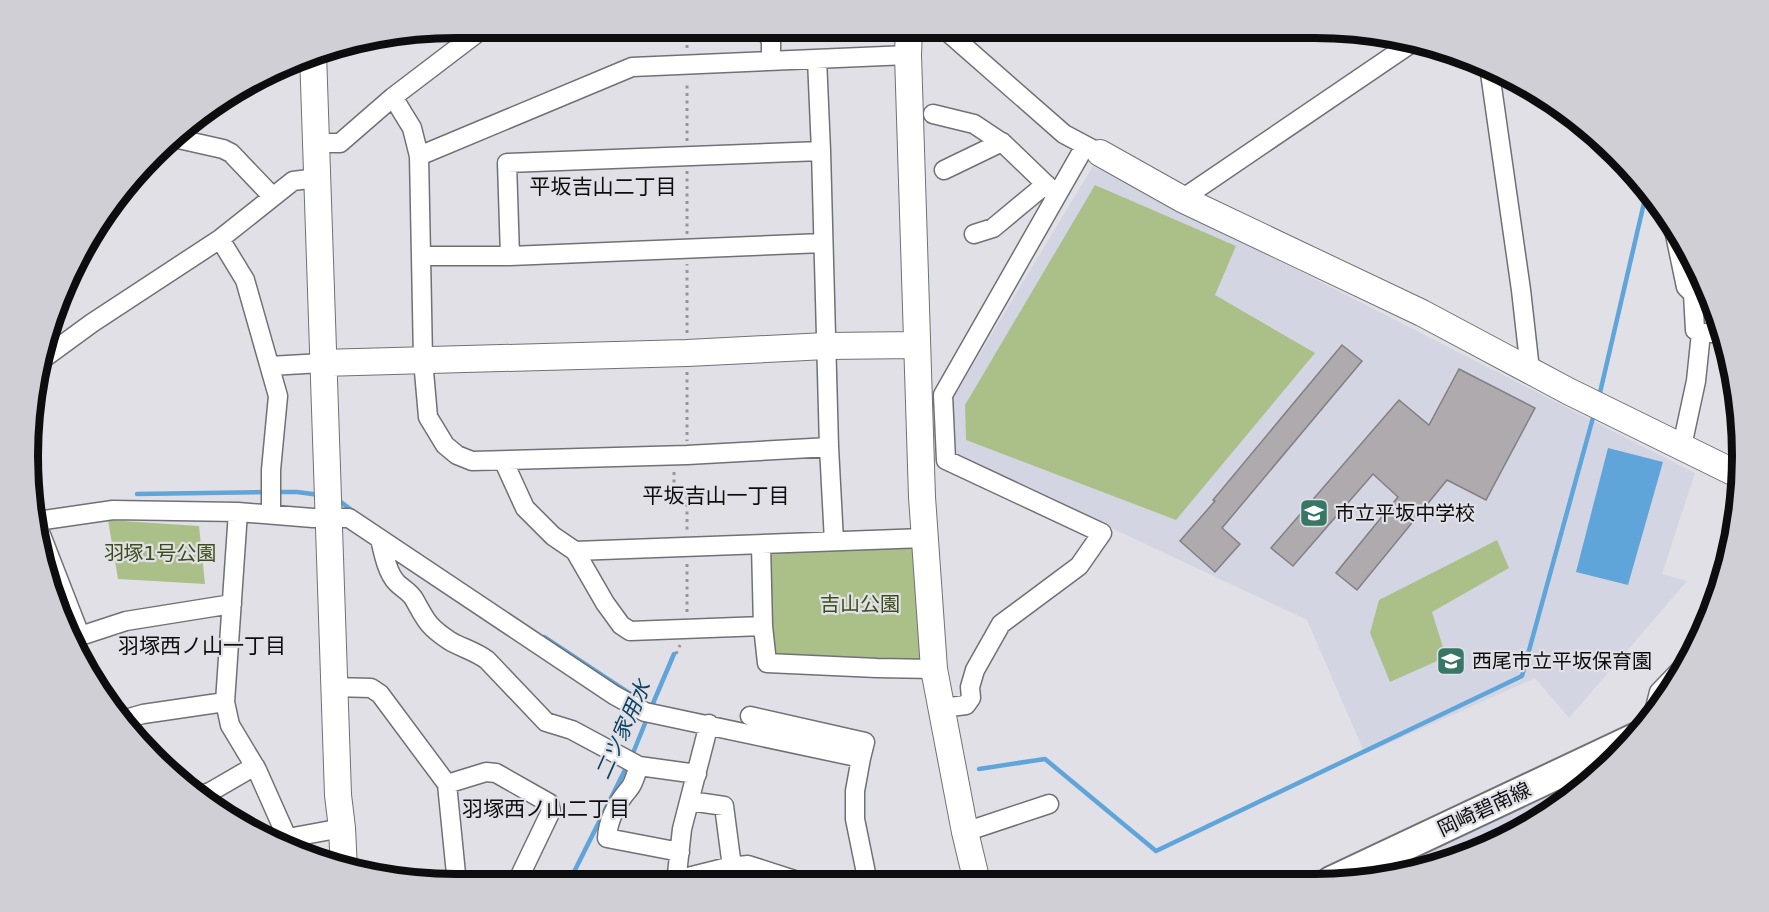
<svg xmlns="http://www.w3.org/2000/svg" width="1769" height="912" font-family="'DejaVu Sans','Noto Sans JP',sans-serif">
<rect width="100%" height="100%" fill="#e0e0e6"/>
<path fill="#d4d5e2" d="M1093,166l602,307 -33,101 25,7 -118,137 -34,-40 -170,76 -58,-134 -351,-165 -4,-55z
M1604,769l-30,28 -97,55 -110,29z"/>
<path fill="#abc089" d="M1095,185l141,61 -21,49 100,58 -139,167 -210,-80 -1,-35z
M108,520l91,6 6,58 -87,-5z
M1497,540l12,28 -77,44 14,45 -56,25 -20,-49 9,-33z
M909,545l4,5 11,110 -4,4 -148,-9 -3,-100 6,-5z"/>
<path fill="#60a5d9" d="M1608,448l55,14 -35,123 -52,-13z"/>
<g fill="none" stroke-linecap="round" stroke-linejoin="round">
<path stroke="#60a5d9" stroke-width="4.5" d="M1599,397l48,-207
M275,492h22l23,3
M137,494l129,-2
M337,499l17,13
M544,637l91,60
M651,708l23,-54
M631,758l17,-42
M979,769l66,-10 111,92 366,-175 72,-262
M568,884l59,-118"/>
</g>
<path fill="#afaaae" stroke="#837f82" stroke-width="1.5" d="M1342,345l20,16 -140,167 18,16 -25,28 -35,-31 35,-40 -2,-1z
M1459,369l76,39 -49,92 -39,-20 -90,110 -21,-17 62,-76 -25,-23 -80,92 -22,-18 128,-148 30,25z"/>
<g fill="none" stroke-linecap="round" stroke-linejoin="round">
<g stroke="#707176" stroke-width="21">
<path id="street" d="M763,27l8,14v20
M942,27l122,107 30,16
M817,59l4,92
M1489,66l32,224 9,80
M393,97l19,31 7,28
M933,114l41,10 30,20 53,51
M174,138l49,11 8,4 42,44
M316,143h24l53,-46 92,-70
M944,170l58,-28
M1182,199l234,-159
M1673,225l13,62 7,7 2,36 6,3h22
M974,234l19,-6 53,-44
M220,239l25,41 33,116 -7,74v44
M823,243l-313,13h-89l2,104 5,57 17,28 12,10 15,6 215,-6 142,-8
M421,256l-2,-100 213,-89 276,-12
M510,256l-3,-93 314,-12 8,296 5,94
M40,361l52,-38 128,-84 73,-58 24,-3
M270,366l52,-3
M1682,446l14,-65 5,-48
M504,462l21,46 28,28 22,15 30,52 16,22 9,6 133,-5
M238,512l-13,190 5,23 27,45 36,81
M37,521l76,-11 125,2 75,6h36l265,177 31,17 216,46 -6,33v28l13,64
M38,527l42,108
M380,539c3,13 7,34 17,44 5,5 13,9 17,16 12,21 13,27 36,42 12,7 25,10 37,19l59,62 26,8 67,36
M761,545l2,81 4,37 110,5 57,1
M575,551l349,-13
M71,639l55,-18 106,-17
M333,687l38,1 9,6 67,90 10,100
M942,708l24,-3 5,-7 -1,-11 5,-17 26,-46 78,-58 23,-33 -156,-73 -3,-65 142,-249
M1654,712l5,-20 26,-27
M750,716l115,26 -4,16
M122,720l21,-6 82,-12
M447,784l39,-12 10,1 53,30 2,8 -35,73
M196,797l14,-5 45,-26
M690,801l34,5 8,61
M965,832l84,-28
M288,838l54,-10
M680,852l-73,-14c1,-19 10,-35 22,-49 5,-5 7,-16 10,-23l58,8
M676,880l52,-13 20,-2 56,18
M676,883l6,-54 27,-105"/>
</g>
<g stroke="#707176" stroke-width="28">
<path id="secondary" d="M909,27l-1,28 14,442 12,172 31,163 12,50
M313,53l25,742 4,33 2,42
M1100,153l82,46 240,114 146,78 173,85
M322,363l365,-10 139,-7 91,-1"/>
</g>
<g stroke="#707176" stroke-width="32">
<path id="primary" d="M1331,881l306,-144"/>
</g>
<path stroke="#95959a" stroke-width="3" stroke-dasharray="3 4.5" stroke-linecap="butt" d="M687,48v-21
M687,141v-60
M687,234v-63
M687,333v-69
M687,372v69
M674,472v20h13v39
M687,612v-50
M676,654l4,-9"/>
<use href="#street" stroke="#fff" stroke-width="18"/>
<use href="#secondary" stroke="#fff" stroke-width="26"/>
<use href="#primary" stroke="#fff" stroke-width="28"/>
</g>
<defs>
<g id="school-square" transform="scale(1.5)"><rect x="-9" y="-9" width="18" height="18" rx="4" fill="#387765" stroke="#e0e0e6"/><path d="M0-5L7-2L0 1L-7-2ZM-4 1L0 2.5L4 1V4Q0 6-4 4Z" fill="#fff"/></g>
</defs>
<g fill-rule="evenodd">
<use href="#school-square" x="1314" y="513"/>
<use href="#school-square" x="1451" y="661"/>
</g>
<g text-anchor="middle" stroke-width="4.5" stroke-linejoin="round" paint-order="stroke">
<g font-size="20" fill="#0d0d0f" stroke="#e0e0e6" text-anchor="start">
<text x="1335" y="520">市立平坂中学校</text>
<text x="1472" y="668">西尾市立平坂保育園</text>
</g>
<g font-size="20" fill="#3d4e19" stroke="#e0e0e6">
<text x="160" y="560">羽塚1号公園</text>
<text x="860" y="611">吉山公園</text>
</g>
<g font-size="20" fill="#0d0d0f" stroke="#e0e0e6">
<text transform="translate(1484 809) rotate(-25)" y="7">岡崎碧南線</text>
</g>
<g font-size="21" fill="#0d0d0f" stroke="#e0e0e6">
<text x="603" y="194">平坂吉山二丁目</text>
<text x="716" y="503">平坂吉山一丁目</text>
<text x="202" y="653">羽塚西ノ山一丁目</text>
<text x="546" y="816">羽塚西ノ山二丁目</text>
</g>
<g font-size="21" font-style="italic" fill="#0d4366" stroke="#e0e0e6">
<text transform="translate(623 730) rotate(-66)" y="7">二ツ家用水</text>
</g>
</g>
<path d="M0 0H1769V912H0ZM456 38H1314A418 418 0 0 1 1732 456V456A418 418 0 0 1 1314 874H456A418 418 0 0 1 38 456V456A418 418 0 0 1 456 38Z" fill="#cfcfd5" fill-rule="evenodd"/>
<path fill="none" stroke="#0d0d0f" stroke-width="8" d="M456 38H1314A418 418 0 0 1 1732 456V456A418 418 0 0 1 1314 874H456A418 418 0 0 1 38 456V456A418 418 0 0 1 456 38Z"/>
</svg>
